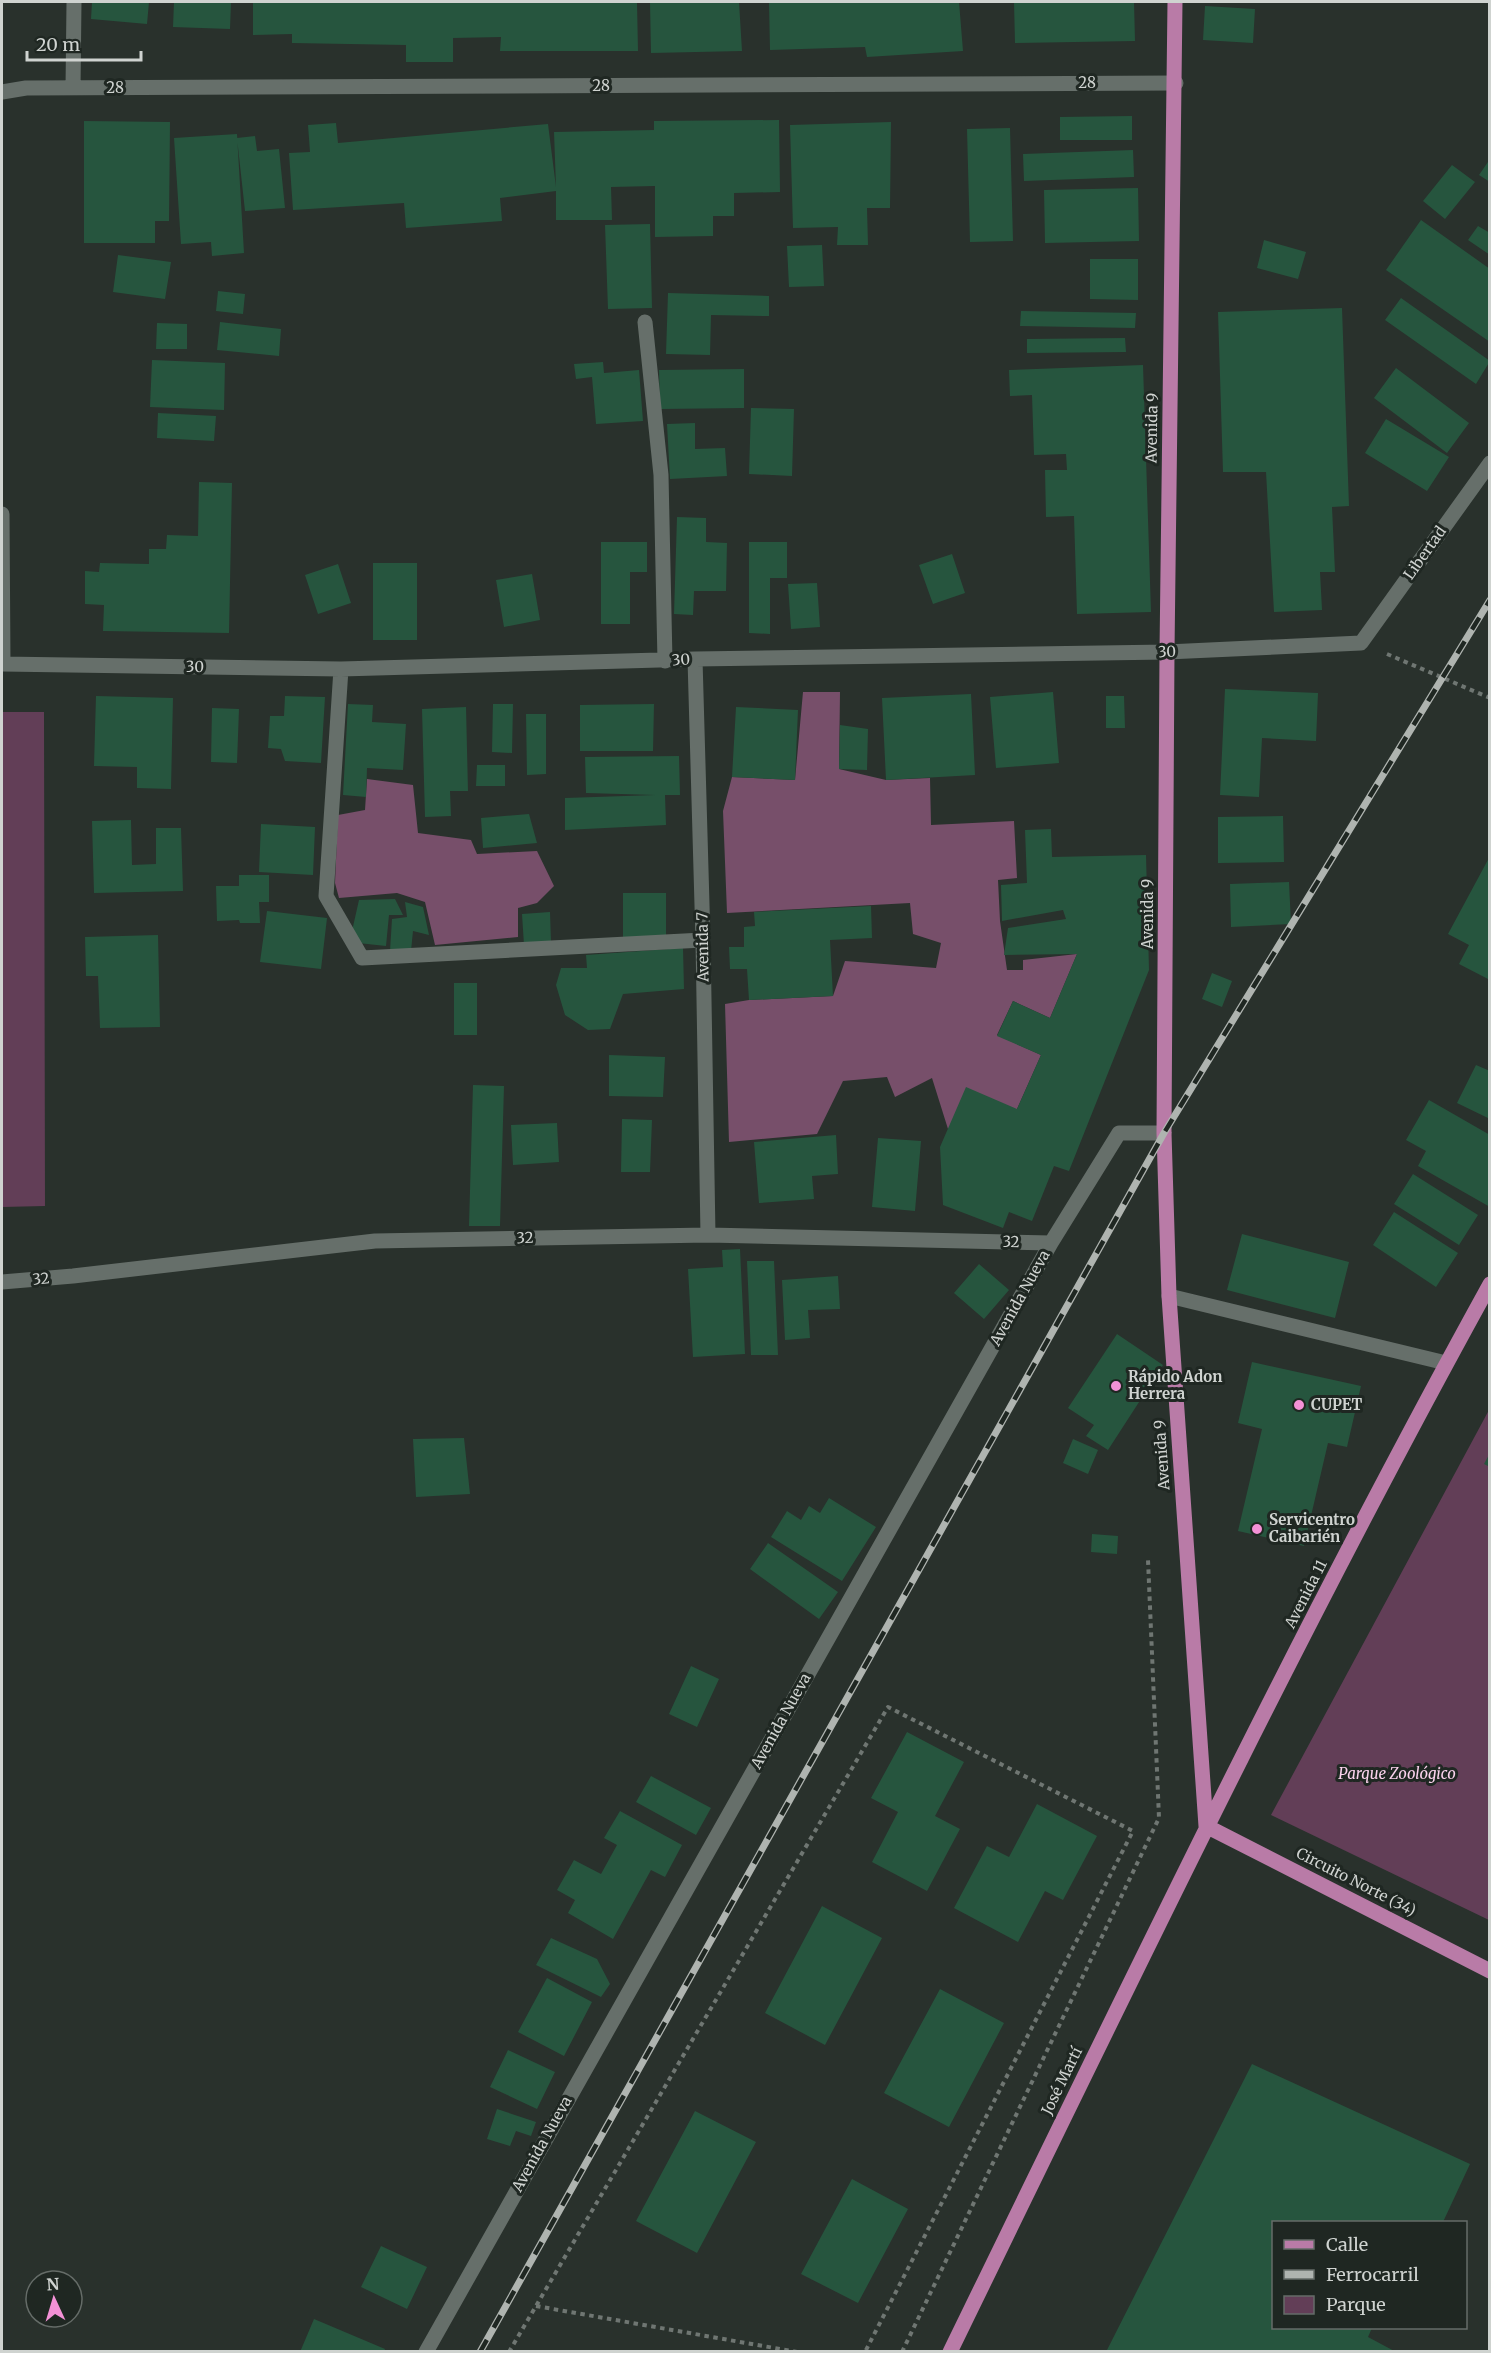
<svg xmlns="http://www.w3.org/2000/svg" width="1491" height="2353" font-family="Merriweather,serif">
<rect width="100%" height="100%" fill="#29312c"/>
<path fill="#623e57" d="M2,712h42l1,494 -43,1z
M1489,1410v510l-218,-105z"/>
<path fill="#774f6a" d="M803,692h37l-1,77 47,11 44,-2 1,47 83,-4 3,57 -19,2 2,41 7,49h16v-10l54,-6 -27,64 -37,-17 -16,34 44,20 -24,54 -69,20 -16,-51 -37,19 -8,-20 -44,4 -26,53 -88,8 -4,-138 24,-4 84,-4 12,-35 91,7 5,-25 -28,-9 -3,-31 -183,10 -4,-102 9,-34 63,3z
M367,779l46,6 5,48 53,7 6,14 60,-3 17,35 -17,17 -19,5v29l-83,8 -10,-43 -28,-9 -58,5 -4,-15 3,-68 27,-5z"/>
<path fill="#26553e" d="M92,2h57l-2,22 -56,-5z
M174,2h57l-1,27 -57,-2z
M253,2h384l1,49h-138l1,-14 -48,1v24h-47v-17l-114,-2v-9l-39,1z
M650,2h89l3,49 -91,2z
M769,2h190l4,49 -96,6 -2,-10 -95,3z
M1014,2h120l1,39 -120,2z
M1205,6l50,3 -2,34 -50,-3z
M1132,116v24h-72v-23z
M779,120l1,72 -46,1v23h-21v20l-58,1v-51l-44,1 1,33h-56v-29l-56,7 2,23 -96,7 -2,-25 -111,7 -4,-57 21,-1 -2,-27 28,-2 2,20 210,-19 8,63 -2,-55 100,-2v-9z
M84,121l86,1 -1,99h-14v22h-71z
M891,122l-1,86h-23l1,37h-31l1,-18 -45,1 -3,-103z
M1010,128l3,113 -43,1 -3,-113z
M237,134l7,119 -32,3 -1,-14 -30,2 -7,-106z
M255,136l2,15 22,-2 6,59 -40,3 -8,-73z
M1133,150l1,27 -110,4 -1,-27z
M1490,159v23l-11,-7z
M1452,165l23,17 -30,37 -22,-18z
M1138,188l1,53 -94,2 -1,-53z
M1421,220l69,49v73l-104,-72z
M650,224l2,84 -44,1 -3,-84z
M1478,226l12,7v22l-22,-15z
M1264,240l42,12 -8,27 -41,-11z
M822,245l2,41 -35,1 -2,-41z
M118,255l53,7 -6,37 -52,-7z
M1090,259h48v41l-48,-1z
M218,291l27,3 -2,20 -27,-3z
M668,293l101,3v20l-58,-1 -1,40 -44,-1z
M1401,298l89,63 -14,23 -91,-64z
M1342,308l7,198 -17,1 3,65h-15l2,38 -48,2 -8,-140h-43l-5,-160z
M1021,311l115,2 -1,15 -115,-2z
M220,322l61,7 -2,27 -62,-6z
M157,323l30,1v25h-31z
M1125,338l1,14 -99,1v-14z
M152,360l73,3 -1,47 -74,-3z
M603,362l1,11 35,-3 4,51 -47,3 -4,-47 -16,2 -2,-15z
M1143,365l8,247 -74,2 -3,-98 -28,1 -1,-47h22l-1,-16 -32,1 -2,-60 -22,1 -1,-26z
M1396,368l73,55 -22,30 -73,-55z
M744,369v39l-84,1 -1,-39z
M751,408l43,1 -2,67 -43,-2z
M158,413l58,3 -2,25 -57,-3z
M1386,419l63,38 -22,34 -62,-38z
M695,423v26l30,-1 2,28 -57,3 -3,-55z
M199,482l33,1 -3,150 -126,-2 1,-26 -19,-1v-33l14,1 1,-9 49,1v-15h17l1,-14 31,1z
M677,517l29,1v24l21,1 -1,48h-32l-1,24 -19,-1z
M601,542h46v30h-17v52h-29z
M749,542h38v36h-17v56l-21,-1z
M952,554l13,39 -32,11 -14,-39z
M373,563h44v77h-44z
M338,564l13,39 -33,11 -13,-39z
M532,574l8,46 -36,7 -8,-47z
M817,583l3,44 -29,2 -3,-45z
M1225,689l93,4 -2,48 -54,-3 -3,59 -39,-2z
M1053,692l6,71 -63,5 -6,-71z
M971,694l4,81 -89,5 -4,-82z
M96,696l77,2 -2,91 -34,-1v-21l-43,-1z
M285,696l40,1 -4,66 -36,-2 -4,-12 -13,-1 2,-32h14z
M1106,696h18l1,32h-19z
M348,704l25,1 -1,17 34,2 -3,46 -36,-2 -1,29 -23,-2z
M493,704h20l-1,49 -20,-1z
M654,704l-1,47h-73v-46z
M466,707l2,84h-18l1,25 -26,1 -3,-108z
M736,707l62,3 -3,70 -63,-3z
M212,708l27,1 -2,54 -26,-1z
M526,714h20v60l-19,1z
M840,725l28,4 -1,41 -28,-1z
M679,756l1,39h-15l1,30 -101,5v-32l90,-3 -69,-2 -1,-36z
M477,765h28v21h-29z
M529,814l8,29 -54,5 -2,-30z
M1283,816l1,46 -66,1v-46z
M131,820l1,45 24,-1v-36h25l2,63 -89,2 -2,-72z
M261,824l54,3 -2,48 -54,-3z
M1051,829l1,28 94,-2 3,115 -80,201 -15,-5 -22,55 -23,-9 -6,16 -60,-23 -3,-58 26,-60 51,22 24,-54 -44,-19 16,-35 37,17 27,-64 -73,1 4,-27 58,-9 -3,-9 -61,11 -1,-36 26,-2 -2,-53z
M1490,856v124l-31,-16 10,-19 -21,-11z
M239,875h30v27h-10l1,21h-20l-1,-3 -22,1 -1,-35h23z
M1289,882l2,42 -60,3 -1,-43z
M623,893h43v45h-43z
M395,899l8,16h-14l-3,31 -28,-3 -6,-12 7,-31z
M405,902l18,5 6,28 -16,-4 -2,20h-21l2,-32 15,-2z
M871,906l1,32 -42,2 3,56 -84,4 -2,-31h-17l-1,-22h15v-20l11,-1 -1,-14z
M267,911l60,7 -6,51 -61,-7z
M550,912l1,31 -27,2 -2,-31z
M158,935l2,92 -60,1 -2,-52h-12l-1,-39z
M683,948l1,41 -61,5 -13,35 -22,1 -23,-15 -9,-30 5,-17h26l-1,-13z
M1212,973l20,8 -10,26 -20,-8z
M454,983h23v52h-23z
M609,1055l56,2 -2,40 -54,-1z
M1476,1065l14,6v48l-33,-16z
M473,1085l31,1 -4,140h-31z
M1429,1100l61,35v72l-72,-41 8,-15 -20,-11z
M622,1119l30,1 -2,52h-29z
M557,1123l2,39 -46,3 -2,-40z
M836,1135l2,39 -26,2 2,23 -55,4 -5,-61z
M878,1138l43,3 -6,70 -43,-4z
M1413,1174l65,41 -19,30 -65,-41z
M1394,1212l64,41 -22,34 -63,-42z
M1242,1234l107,28 -14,56 -108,-28z
M740,1249l5,105 -52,3 -5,-88 35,-2 -1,-17z
M747,1261h27l4,94h-27z
M979,1264l30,26 -25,29 -30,-26z
M838,1276l2,33 -32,1 2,28 -25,2 -3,-60z
M1117,1334l46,31 -55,85 -22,-14 8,-11 -26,-17z
M1252,1362l109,24 -14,61 -19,-4 -24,103 -66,-15 24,-102 -24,-6z
M464,1438l6,56 -54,3 -3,-58z
M1073,1439l25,11 -10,24 -25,-11z
M1490,1453v14l-6,-3z
M829,1498l47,29 -34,54 -71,-44 16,-26 14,9 8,-14 11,7z
M1092,1534l26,2 -1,18 -26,-2z
M768,1543l70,49 -19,27 -69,-50z
M691,1666l28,13 -22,48 -28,-13z
M907,1732l57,30 -29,54 25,13 -33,62 -55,-29 26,-50 -27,-14z
M651,1776l60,32 -15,27 -60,-33z
M1037,1804l60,32 -34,64 -18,-9 -27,51 -64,-34 33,-62 22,11z
M620,1811l62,34 -17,32 -14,-7 -38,69 -45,-26 7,-13 -18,-10 17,-30 27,14 16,-29 -13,-7z
M822,1906l60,32 -57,107 -60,-32z
M551,1938l46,21 13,25 -9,13 -65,-32z
M547,1978l45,24 -28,54 -46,-24z
M940,1989l64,34 -55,104 -65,-34z
M508,2050l47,22 -18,37 -47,-22z
M1252,2064l218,100 -27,58h-169v106h98l-4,9 28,15h-290z
M497,2109l39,13 -5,14 -15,-5 -6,15 -23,-7z
M695,2111l61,31 -59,111 -61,-32z
M852,2179l56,30 -50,94 -57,-29z
M381,2246l46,21 -20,42 -46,-22z
M314,2319l71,30 -1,3h-84z"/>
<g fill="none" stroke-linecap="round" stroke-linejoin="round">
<path stroke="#6f7672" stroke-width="4" stroke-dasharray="4.5 4.5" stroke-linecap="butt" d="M1387,654l103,44
M536,2306l261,46
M509,2352l379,-645 245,124 -268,521
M902,2352l257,-534 -11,-258"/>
<path stroke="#666f6a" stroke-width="15" d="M73,88l1,-86
M2,92l24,-4 1150,-5
M645,322l16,153 4,186
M2,514l1,150
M695,659l8,281 5,295
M2,664l339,5 354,-10 472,-7 194,-9 129,-180
M341,669l-15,227 36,62 341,-18
M2,1282l71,-6 302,-35 333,-6 343,8
M1169,1296l277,67
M426,2352l625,-1109 68,-110h45"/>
<path stroke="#b97ba7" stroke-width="15" d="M1175,2l-8,650 -3,481 5,163 37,530
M1206,1826l284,145
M950,2352c175,-359 347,-718 540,-1068"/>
<g stroke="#afb4b0" stroke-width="7">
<path id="rail" d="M480,2352l684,-1219 326,-533"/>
</g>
<use href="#rail" stroke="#1f2722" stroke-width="4.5" stroke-dasharray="14" stroke-linecap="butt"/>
</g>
<g fill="#f391d6" stroke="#1f2722" stroke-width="2">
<circle cx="1116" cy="1386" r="6"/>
<circle cx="1299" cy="1405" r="6"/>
<circle cx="1257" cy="1529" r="6"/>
</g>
<g text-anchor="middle" stroke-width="6" stroke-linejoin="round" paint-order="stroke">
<g font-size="15" fill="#cfd3d0" stroke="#1f2722">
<text x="1087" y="88">28</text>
<text x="601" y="91">28</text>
<text x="115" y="93">28</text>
<text transform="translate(1152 428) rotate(-89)" y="5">Avenida 9</text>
<text transform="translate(1425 553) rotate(-55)" y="5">Libertad</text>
<text transform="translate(1167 652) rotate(-2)" y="5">30</text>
<text transform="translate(681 660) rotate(-4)" y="5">30</text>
<text transform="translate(195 667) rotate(1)" y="5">30</text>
<text transform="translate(1148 914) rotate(-90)" y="5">Avenida 9</text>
<text transform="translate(703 947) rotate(-91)" y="5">Avenida 7</text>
<text transform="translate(525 1238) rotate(-1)" y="5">32</text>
<text transform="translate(1011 1242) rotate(1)" y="5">32</text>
<text transform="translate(41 1279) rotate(-5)" y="5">32</text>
<text transform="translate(1020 1298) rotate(-61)" y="5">Avenida Nueva</text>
<text transform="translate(1162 1455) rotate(-94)" y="5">Avenida 9</text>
<text transform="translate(1306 1594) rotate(-63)" y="5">Avenida 11</text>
<text transform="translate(781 1721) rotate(-61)" y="5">Avenida Nueva</text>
<text transform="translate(1356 1882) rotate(27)" y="5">Circuito Norte (34)</text>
<text transform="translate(1062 2081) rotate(-64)" y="5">José Martí</text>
<text transform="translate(542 2144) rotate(-61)" y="5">Avenida Nueva</text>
</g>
<g font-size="15" font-weight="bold" fill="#cfd3d0" stroke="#1f2722" text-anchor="start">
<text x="1128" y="1382">Rápido Adon<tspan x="1128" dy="17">Herrera</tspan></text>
<text x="1311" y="1410">CUPET</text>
<text x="1269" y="1525">Servicentro<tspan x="1269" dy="17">Caibarién</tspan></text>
</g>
<g font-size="15" font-style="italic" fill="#fbd2ed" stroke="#1f2722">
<text x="1397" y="1779">Parque Zoológico</text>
</g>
</g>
<rect width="1491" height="2353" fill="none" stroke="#cfd3d0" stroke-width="6"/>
<rect x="1272" y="2221" width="195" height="108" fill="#1f2722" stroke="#656c68" stroke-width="1.5"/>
<rect x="1284" y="2240" width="30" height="9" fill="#b97ba7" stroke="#656c68" stroke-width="1.5"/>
<text x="1326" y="2251" font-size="18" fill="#cfd3d0">Calle</text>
<rect x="1284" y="2270" width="30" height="9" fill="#afb4b0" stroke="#656c68" stroke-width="1.5"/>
<text x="1326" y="2281" font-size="18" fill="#cfd3d0">Ferrocarril</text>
<rect x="1284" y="2296" width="30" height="18" fill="#623e57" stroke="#656c68" stroke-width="1.5"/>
<text x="1326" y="2311" font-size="18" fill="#cfd3d0">Parque</text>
<g transform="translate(54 2299) rotate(356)"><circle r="28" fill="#1f2722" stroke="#656c68" stroke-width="1.5"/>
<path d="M0-4.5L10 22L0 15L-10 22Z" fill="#f391d6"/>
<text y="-9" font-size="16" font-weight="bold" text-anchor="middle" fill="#cfd3d0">N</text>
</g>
<path d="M27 51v9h114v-9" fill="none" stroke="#cfd3d0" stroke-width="3"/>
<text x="36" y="51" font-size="18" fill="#cfd3d0" stroke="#1f2722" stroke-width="4.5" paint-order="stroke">20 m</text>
</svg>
